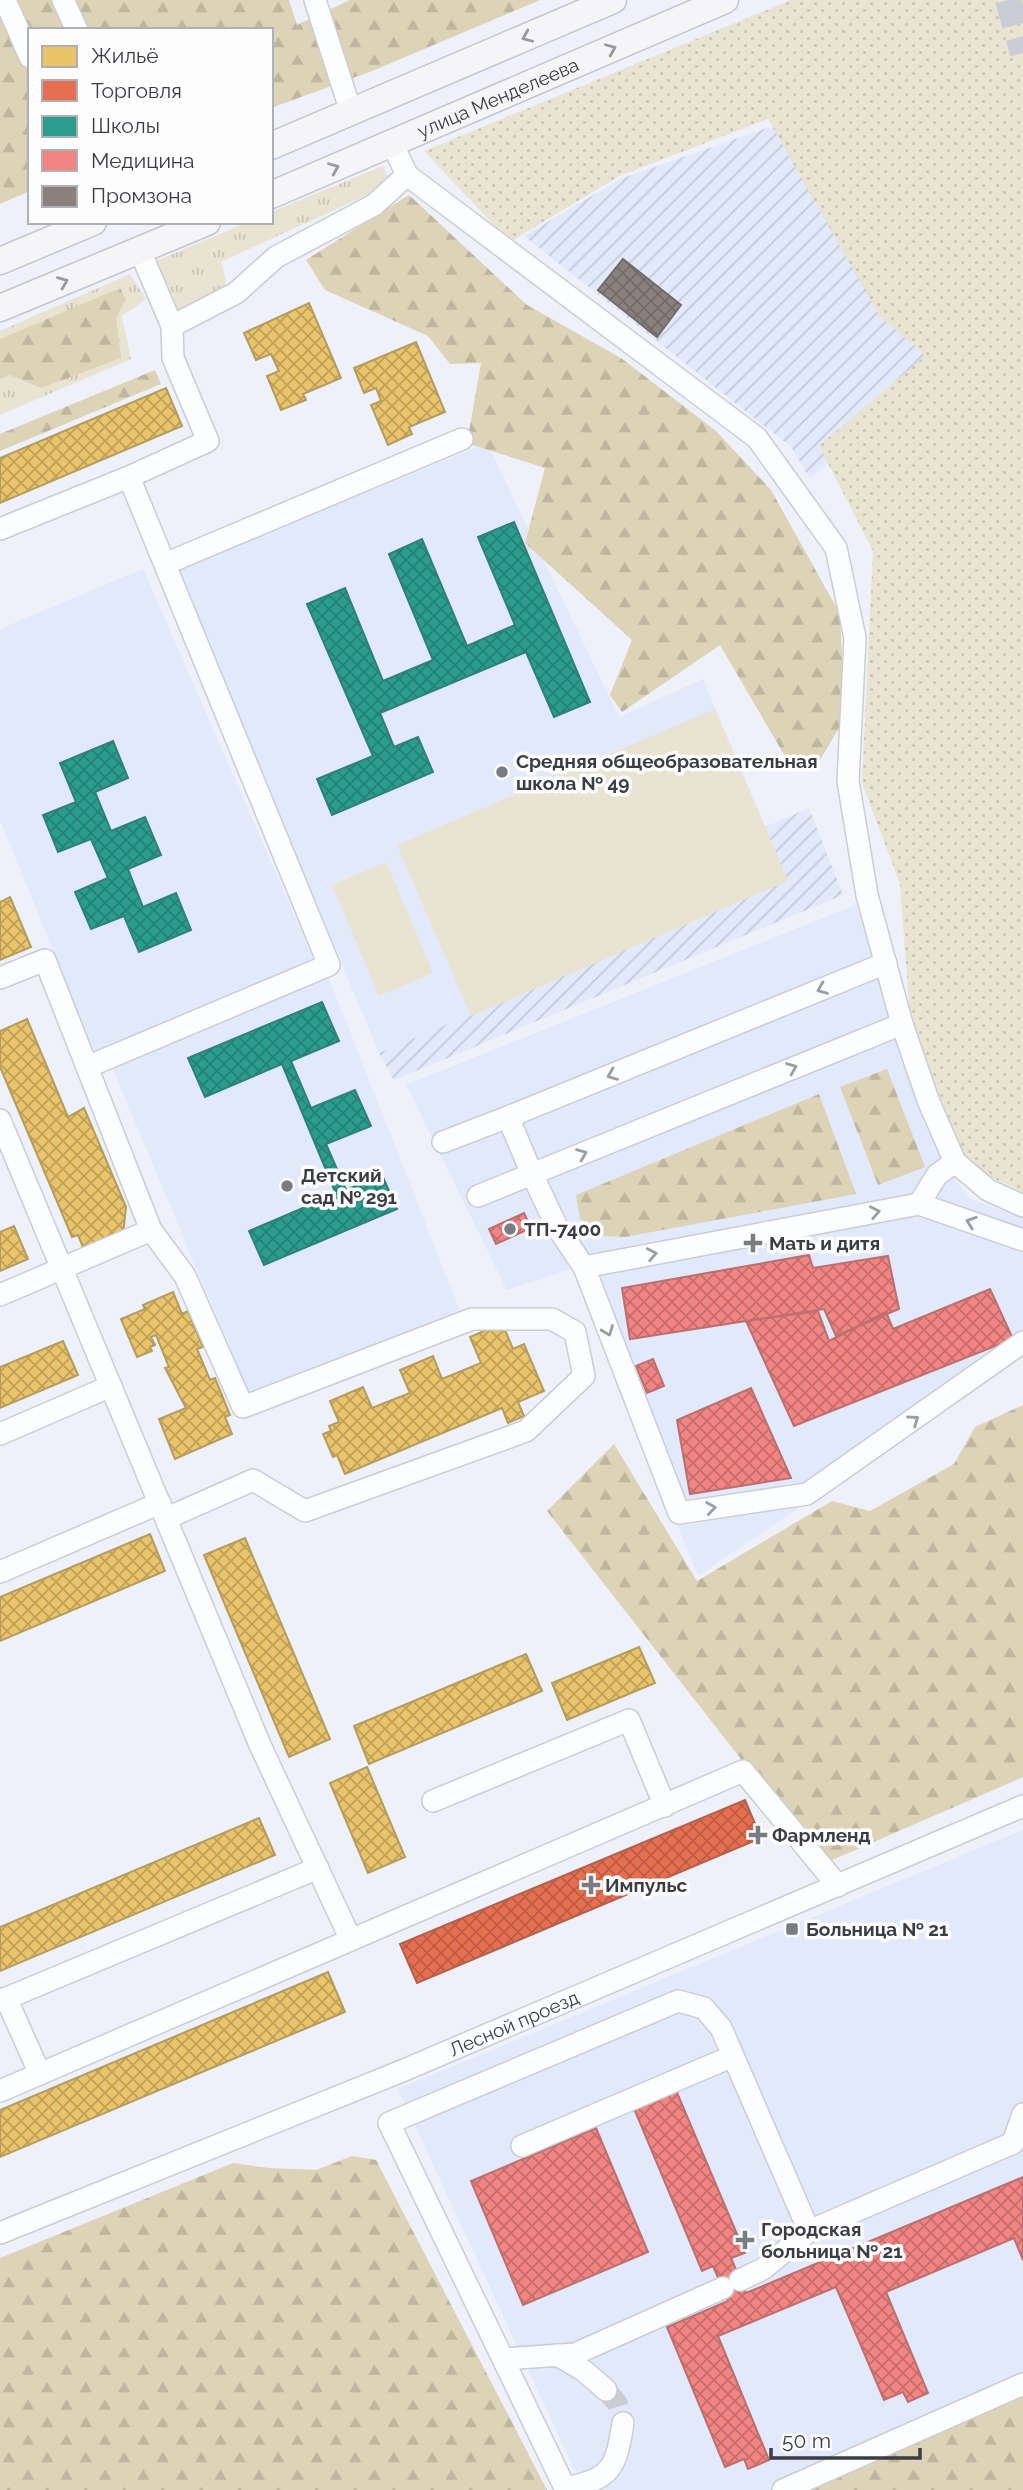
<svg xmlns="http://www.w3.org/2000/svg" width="1023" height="2490" font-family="Raleway,sans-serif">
<defs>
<pattern id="industrial-furrows" width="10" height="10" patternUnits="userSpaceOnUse" patternTransform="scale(1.75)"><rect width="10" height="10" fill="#e2e9fa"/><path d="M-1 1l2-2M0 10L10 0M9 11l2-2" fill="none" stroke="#c3c9d8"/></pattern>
<pattern id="grass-tufts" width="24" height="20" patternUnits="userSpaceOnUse" patternTransform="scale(1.75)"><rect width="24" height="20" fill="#e9e3d2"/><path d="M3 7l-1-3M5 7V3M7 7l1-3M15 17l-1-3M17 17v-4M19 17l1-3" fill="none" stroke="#c9c4b6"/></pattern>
<pattern id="forest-firs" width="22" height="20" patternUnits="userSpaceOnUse" patternTransform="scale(1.75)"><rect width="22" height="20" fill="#ddd3b7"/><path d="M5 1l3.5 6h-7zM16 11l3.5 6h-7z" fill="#beb69f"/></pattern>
<pattern id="park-dots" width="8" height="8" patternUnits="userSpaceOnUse" patternTransform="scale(1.75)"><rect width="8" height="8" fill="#e9e3d2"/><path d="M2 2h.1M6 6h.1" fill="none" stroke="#c9c4b6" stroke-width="1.8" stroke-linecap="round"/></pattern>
<pattern id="homes-cross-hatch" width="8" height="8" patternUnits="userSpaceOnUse" patternTransform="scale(1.75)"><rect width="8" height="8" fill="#e9c46a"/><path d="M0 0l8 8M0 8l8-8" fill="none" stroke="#bea059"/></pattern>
<pattern id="shops-cross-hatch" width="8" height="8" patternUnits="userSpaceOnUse" patternTransform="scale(1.75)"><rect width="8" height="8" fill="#e76f51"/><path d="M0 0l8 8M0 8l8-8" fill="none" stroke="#bc5c45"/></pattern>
<pattern id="schools-cross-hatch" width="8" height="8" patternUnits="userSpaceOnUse" patternTransform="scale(1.75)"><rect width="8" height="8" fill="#2a9d8f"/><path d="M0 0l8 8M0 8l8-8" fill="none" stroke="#258176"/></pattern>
<pattern id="health-cross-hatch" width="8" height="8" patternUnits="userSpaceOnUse" patternTransform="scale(1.75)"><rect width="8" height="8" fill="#f28482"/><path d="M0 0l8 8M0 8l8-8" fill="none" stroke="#c56d6c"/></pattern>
<pattern id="industry-cross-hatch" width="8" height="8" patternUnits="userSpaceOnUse" patternTransform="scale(1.75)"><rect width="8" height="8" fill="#8a817c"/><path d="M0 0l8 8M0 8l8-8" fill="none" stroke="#726b67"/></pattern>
</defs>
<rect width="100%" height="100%" fill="#eef1f9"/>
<path fill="#e2e9fa" d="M487,443l132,274 84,-38 85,202 -409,172 -201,-483z
M143,569l174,398 -221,88 -96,-235v-191z
M856,905l89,262 25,31 53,21v137l-325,220 -124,-308 -67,22 -101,-205z
M326,971l134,340 -210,85 -140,-334z
M1023,1830v561l-241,99h-198l-186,-401z"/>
<path fill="url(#industrial-furrows)" d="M781,123l155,251 -126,105 -19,-32 -267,-211 96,-57z
M809,808l34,87 -449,185 -15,-27 409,-172 -23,-54z"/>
<path fill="url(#grass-tufts)" d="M383,166l8,18 -170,78 5,19 -4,11 -48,23 -20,-53 94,-40h23v-10z
M130,274l16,25 -24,17 9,43 -131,56v-84z"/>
<path fill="url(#forest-firs)" d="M0,0h289l8,25 53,-25h190l-168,71 -101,37v-78h-241v161l-30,13z
M409,195l118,110 94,53 95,73 55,59 69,124 5,104 -31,52h-21l-73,-125 -98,67 -12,-17 22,-55 -107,-97 20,-75 -78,-25 14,-80 -31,1 -22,-28 -103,-46 -19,-30z
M120,288l6,11 -10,19 5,40 -80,30 -31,-13 -10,4v-40z
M155,370l6,14 -161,67v-17z
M887,1069l38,98 -47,18 -38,-98z
M819,1094l37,100 -231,43 -20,-1 -25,-17 -4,-24z
M1023,1405v372l-200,87 -276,-353 67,-67 83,137 135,-80 38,10 84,-47 21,-37z
M352,2156l24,4 171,330h-547v-232l233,-95 36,5 47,2z
M1023,2391v99h-241z"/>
<path fill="url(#park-dots)" d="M791,0h232v1192l-54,-25 -58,-138 -11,-145 -38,-101 11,-232 -54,-105 107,-91 -46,-38 -112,-198 -149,57 -109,66 -86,-91z"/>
<path fill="#e9e3d2" d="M715,709l73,172 -317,135 -74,-171z
M386,862l47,111 -54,23 -47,-111z"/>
<path fill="url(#homes-cross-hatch)" stroke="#b49c5f" stroke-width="2" d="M309,303l32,75 -38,16 3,6 -25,10 -14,-34 12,-5 -8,-17 -15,6 -12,-27z
M416,342l29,70 -36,15 3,7 -24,11 -17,-40 10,-4 -5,-13 -12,5 -10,-25z
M166,388l16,38 -182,77v-45z
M10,897l21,50 -31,13v-58z
M27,1019l41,98 16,-9 42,99 -3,28 -38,17 -7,-17 -6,2 -72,-170v-36z
M14,1226l14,33 -28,12v-39z
M173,1292l9,22 6,-3 15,36 -6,2 13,31 5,-2 15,37 -5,2 7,17 -57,25 -16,-40 27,-11 -21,-40 4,-1 -13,-32 -5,2 4,8 -5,2 2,4 -15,6 -16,-38 24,-10 -2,-4z
M502,1323l11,26 11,-5 20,47 -26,11 6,14 -16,7 -6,-15 -157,66 -8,-19 -4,2 -10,-23 8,-3 -2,-5 10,-4 -9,-21 33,-14 9,21 38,-15 -10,-23 33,-14 9,23 39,-16 -11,-26z
M63,1341l15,34 -78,33v-41z
M150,1534l15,37 -165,70v-44z
M245,1538l85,201 -41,18 -85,-202z
M639,1647l16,36 -88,37 -15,-37z
M526,1654l16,37 -173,73 -15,-38z
M367,1767l38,90 -37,16 -38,-90z
M259,1818l16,37 -275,116v-44z
M328,1972l17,40 -345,145v-47z"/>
<path fill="url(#shops-cross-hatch)" stroke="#b3604d" stroke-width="2" d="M745,1800l16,38 -344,145 -17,-39z"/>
<path fill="url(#schools-cross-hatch)" stroke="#2f8078" stroke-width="2" d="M514,522l76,180 -36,15 -28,-65 -146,61 14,34 24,-10 15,35 -101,43 -15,-36 56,-23 -66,-152 38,-16 38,93 50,-21 -44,-106 33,-15 45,107 48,-21 -37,-88z
M113,741l15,37 -33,14 16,39 34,-14 16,38 -33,14 15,38 33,-14 15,37 -52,22 -15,-36 -33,13 -16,-37 33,-14 -17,-39 -33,13 -15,-37 33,-13 -16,-39z
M322,1002l17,39 -48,20 20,47 44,-18 16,36 -45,18 20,46 36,-15 15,34 -133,56 -15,-34 87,-37 -54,-130 -77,33 -17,-39z"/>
<path fill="url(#health-cross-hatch)" stroke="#bb6f6f" stroke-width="2" d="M524,1213l7,15 -35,16 -7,-15z
M809,1255l4,13 75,-12 11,53 -63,27 -12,-27 -194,30 -8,-51z
M990,1289l23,50 -219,87 -48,-105 72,-10 11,30 57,-29 7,17z
M653,1359l11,27 -17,7 -11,-27z
M751,1388l40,90 -101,16 -13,-74z
M675,2088l70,165 -14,5 15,35 277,-116v83l-9,-22 -128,54 42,101 -20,9 -5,-10 -19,8 -48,-113 -118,49 51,124 -21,9 -4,-10 -19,8 -58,-140 61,-26 -15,-35 -11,5 -69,-165z
M596,2128l52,124 -125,53 -52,-124z"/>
<path fill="url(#industry-cross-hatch)" stroke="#726d6b" stroke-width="2" d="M623,259l58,46 -24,32 -59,-47z"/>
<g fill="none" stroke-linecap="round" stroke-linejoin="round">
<path stroke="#cacdd5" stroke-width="21" stroke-dasharray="21 10" stroke-linecap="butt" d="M606,2390l11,13 6,20"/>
<path stroke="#cacdd5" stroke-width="26" stroke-dasharray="26 13" stroke-linecap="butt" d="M1008,0l15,53"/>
<g stroke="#cacdd4" stroke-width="24">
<g id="minor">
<path d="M5,0l25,57"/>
<path d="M63,0l14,30"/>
<path d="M315,0l36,112"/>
<path d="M392,143l15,32 350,263 79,110 19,90 -7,143 19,114 35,129 26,76 27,62 33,28 35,16"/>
<path d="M172,326l64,-33 40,-36 98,-52 33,-30"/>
<path d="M0,529l129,-52 79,-36 -35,-83 -1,-32 -32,-75"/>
<path d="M165,564l297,-125"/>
<path d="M886,963l-378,154 24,57 370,-150"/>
<path d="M0,978l45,-18 106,270 -151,65"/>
<path d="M87,1067l242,-102 -200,-488"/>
<path d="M0,1120l260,625 91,195"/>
<path d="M443,1142l65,-25"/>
<path d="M478,1196l54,-22 25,53 27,40 335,-63 18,-29 18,-13"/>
<path d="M919,1204l104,36"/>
<path d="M151,1230l34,46 58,131 229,-88h80l23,13 9,44 -58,55 -221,80 -52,-31 -86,38"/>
<path d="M584,1267l95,246 128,-19 216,-152"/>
<path d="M0,1434l111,-48"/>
<path d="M0,1572l160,-69"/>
<path d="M433,1801l196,-81 36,86"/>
<path d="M6,1998l34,76"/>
<path d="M0,2001l318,-133"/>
<path d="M0,2091l743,-320 95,115"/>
<path d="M522,2146l211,-90"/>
<path id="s1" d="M0,2233l402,-162 621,-265"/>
<path d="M740,2280l23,-11 46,-38 204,-88 10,-29"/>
<path d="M723,2288l-148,66 -72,5 -114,-236 289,-122 26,7 17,20 88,203"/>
<path d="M557,2355l26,15 23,20"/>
<path d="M503,2359l63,131"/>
<path d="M565,2488c46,-9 51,-19 58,-65"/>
<path d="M783,2490l240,-106"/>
</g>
</g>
<g stroke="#c3c6cd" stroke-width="29">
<g id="major">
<path d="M271,146l342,-146"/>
<path id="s2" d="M271,195l454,-195"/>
<path d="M0,261l93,-39"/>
<path d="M0,308l207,-86"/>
</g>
</g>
<use href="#minor" stroke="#fcfdfe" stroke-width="21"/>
<use href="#major" stroke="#f5f5f8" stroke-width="26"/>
</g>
<defs><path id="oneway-chevron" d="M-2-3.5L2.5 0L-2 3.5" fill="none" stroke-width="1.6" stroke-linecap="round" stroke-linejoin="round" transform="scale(1.75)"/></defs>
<g stroke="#98999e">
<use href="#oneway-chevron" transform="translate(527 37) rotate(157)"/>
<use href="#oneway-chevron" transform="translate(611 49) rotate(-23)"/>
<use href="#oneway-chevron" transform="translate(334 168) rotate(-23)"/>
<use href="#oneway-chevron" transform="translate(63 282) rotate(-22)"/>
</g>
<g stroke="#9b9da1">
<use href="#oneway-chevron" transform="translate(822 989) rotate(158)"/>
<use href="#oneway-chevron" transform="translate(792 1068) rotate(-22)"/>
<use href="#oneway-chevron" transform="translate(612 1075) rotate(158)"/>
<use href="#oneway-chevron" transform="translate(582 1154) rotate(-22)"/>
<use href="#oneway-chevron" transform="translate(875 1212) rotate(-11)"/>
<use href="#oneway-chevron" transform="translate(971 1222) rotate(-161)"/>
<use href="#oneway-chevron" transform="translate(652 1254) rotate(-11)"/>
<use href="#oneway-chevron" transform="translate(608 1331) rotate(69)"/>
<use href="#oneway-chevron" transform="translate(914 1420) rotate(-35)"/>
<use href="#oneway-chevron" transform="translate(711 1508) rotate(-8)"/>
</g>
<g fill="#797c83" stroke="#fdfdfd" stroke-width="2.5">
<circle cx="502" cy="772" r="7"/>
<circle cx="287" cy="1186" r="7"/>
<circle cx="510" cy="1229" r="7"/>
<path d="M749.5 1232.5h7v7h7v7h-7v7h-7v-7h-7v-7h7z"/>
<path d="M754.5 1824.5h7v7h7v7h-7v7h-7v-7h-7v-7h7z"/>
<path d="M587.5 1874.5h7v7h7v7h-7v7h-7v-7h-7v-7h7z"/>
<rect x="785" y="1922" width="14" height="14" rx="3.5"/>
<path d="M741.5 2229.5h7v7h7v7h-7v7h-7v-7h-7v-7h7z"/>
</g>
<g text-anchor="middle" stroke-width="7" stroke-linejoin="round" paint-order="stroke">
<g font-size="19" fill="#3a3d44" stroke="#fdfdfd">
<text dy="7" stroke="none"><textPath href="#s2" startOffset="247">улица Менделеева</textPath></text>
<text dy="7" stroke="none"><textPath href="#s1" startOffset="555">Лесной проезд</textPath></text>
</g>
<g font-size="19" font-weight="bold" fill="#3a3d44" stroke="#fdfdfd" text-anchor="start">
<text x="516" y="768">Средняя общеобразовательная<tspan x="516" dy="22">школа № 49</tspan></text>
<text x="301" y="1182">Детский<tspan x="301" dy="22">сад № 291</tspan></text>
<text x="524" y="1236">ТП-7400</text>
<text x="769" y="1250">Мать и дитя</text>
<text x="772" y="1842">Фармленд</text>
<text x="605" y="1892">Импульс</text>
<text x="806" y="1936">Больница № 21</text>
<text x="761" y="2236">Городская<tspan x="761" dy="22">больница № 21</tspan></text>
</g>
</g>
<rect x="28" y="28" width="245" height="196" fill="#fdfdfd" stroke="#afb0b3" stroke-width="2"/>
<rect x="42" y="46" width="35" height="21" fill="#e9c46a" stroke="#afb0b3" stroke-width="2"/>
<text x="91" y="63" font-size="21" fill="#3a3d44">Жильё</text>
<rect x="42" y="80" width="35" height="21" fill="#e76f51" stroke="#afb0b3" stroke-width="2"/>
<text x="91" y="98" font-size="21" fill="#3a3d44">Торговля</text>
<rect x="42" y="116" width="35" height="21" fill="#2a9d8f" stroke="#afb0b3" stroke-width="2"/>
<text x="91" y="133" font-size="21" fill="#3a3d44">Школы</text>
<rect x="42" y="150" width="35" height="21" fill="#f28482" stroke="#afb0b3" stroke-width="2"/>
<text x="91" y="168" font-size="21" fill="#3a3d44">Медицина</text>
<rect x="42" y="186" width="35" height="21" fill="#8a817c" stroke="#afb0b3" stroke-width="2"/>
<text x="91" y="203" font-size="21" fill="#3a3d44">Промзона</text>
<path d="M771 2448v10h149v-10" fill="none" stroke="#3a3d44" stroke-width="3.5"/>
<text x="782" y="2448" font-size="21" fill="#3a3d44" stroke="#fdfdfd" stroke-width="5" paint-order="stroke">50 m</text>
</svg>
